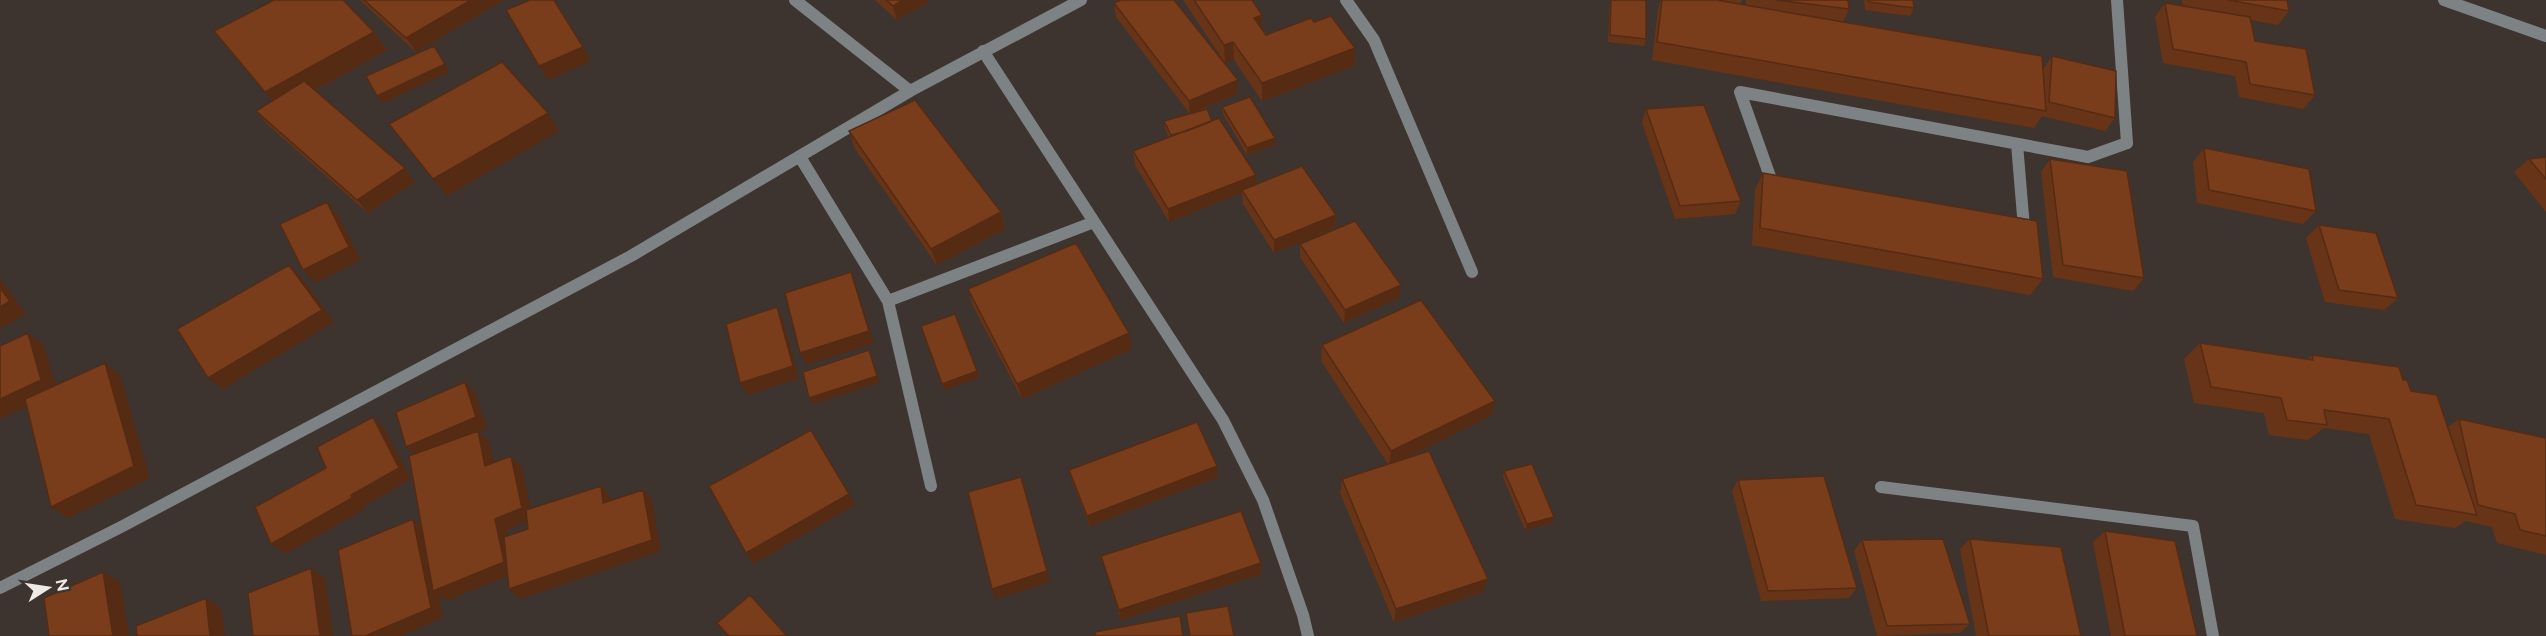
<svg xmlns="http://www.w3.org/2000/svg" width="2546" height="636" font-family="Raleway,sans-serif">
<rect width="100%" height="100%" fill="#3d3430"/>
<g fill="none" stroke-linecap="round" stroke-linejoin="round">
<path stroke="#7d8384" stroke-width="12" d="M2017,144l7,84 -6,-1
M1776,186l-3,-1 -33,-93 348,65 39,-14"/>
<path stroke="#7d8384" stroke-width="12" d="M795,0l115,91
M1346,0l28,40 98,232
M2117,0l10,143
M2444,0l102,36
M983,51l240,369 40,80 40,115 5,21
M800,157l88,144 43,185
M888,301l206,-79
M1881,487l312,39 20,110
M0,588l121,-61 510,-271 279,-165 171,-91"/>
</g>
<path fill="#683417" d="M360,0h144l-88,52z
M875,0h56l-34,20z
M1183,0h69l10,30 4,5 48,-13 41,26 -1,18 -92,35 -28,-41 -9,3z
M1610,0h36v39l-2,7 -36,-4z
M1661,0h81l-2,4 6,1v-5h102l1,9 -6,13 200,48 9,-14 63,62 -10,13 -63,-15 -8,12 -382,-68 6,-51z
M1864,0h49l1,8 -4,8 -45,-6z
M2182,0h105l2,11 -11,14 -27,-5 4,21 60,54 -12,14 -64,-12 -4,-21 -72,-13 -8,-46 10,-14 18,3z
M1114,3l124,77v13l-42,19 16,9 44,54v10l80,30 -1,13 -61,25 -31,-49 -1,-11 -73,29 -34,-57 -2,-14 36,-13 -4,-10 -1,-7 26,-7 -74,-97z
M214,31l160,1 13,18 -73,41 91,77 10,14 -47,31 -100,-88 -12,-14 17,-10z
M1222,107l53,38 -28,10 -24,-41z
M1646,109l95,92 -6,13 -60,5 -33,-96z
M849,131l152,81 4,17 -68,36 -82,-116z
M2204,148l112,63 -13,13 -106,-21 -4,-41z
M2546,157v55l-32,-40 15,-13z
M2050,159l94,119 -11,13 -80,-14 -12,-105z
M1763,173l280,106 -13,16 -278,-50 3,-55z
M2319,225l79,73 -14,12 -59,-8 -19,-64z
M1300,244l99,54 -55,25 -44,-66z
M968,289l164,60 -110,50 -49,-93z
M2200,343l107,16 5,-4 91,25 8,11 37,36 11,-8 87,19v117l-49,-12 -5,-16 -26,-6 -11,7 -60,-9 -26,-85 -45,-6 -16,12 -39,-5 -5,-22 -70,-10 -10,-44z
M1322,345l173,56 -4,15 -88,43 80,133 -89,30 -54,-129 2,-14 46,-15 -67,-103z
M1069,470l149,7 -128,49 -18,-45z
M1504,471l48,52 -27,7 -22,-53z
M1738,480l119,108 -8,10 -88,3 -29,-110z
M2105,531l92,105h-86l-18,-94z
M1970,539l111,97h-105l-16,-87z
M1862,540l108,84 -10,9 -83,3 -23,-85z
M1101,556l160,18 -140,46z"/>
<path fill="#552b13" d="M471,0h33l-88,52 -10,-14z
M903,0h28l-34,20 -4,-14z
M1262,15v18l-8,-15z
M374,32l13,18 -106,59 -16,-17z
M1233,42l1,18 -9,3 -1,-18z
M434,46l16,26 -67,31 -6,-7z
M583,47l8,14 -43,19 -9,-14z
M1355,48l-1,18 -92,35v-18z
M1238,80v13l-48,21 -1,-13z
M548,113l11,18 -112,65 -14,-17z
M1275,138v7l-28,10v-7z
M405,168l10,14 -47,31 -11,-13z
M1256,175v13l-14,2v3l-73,29 -1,-13z
M327,202l11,13 23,45 -46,23 -12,-13z
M1001,212l4,17 -68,36 -6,-16z
M1336,215l-1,13 -61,25v-13z
M289,265l12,12 33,45 -111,67 -15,-11z
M851,272l5,13 18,58 -67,22 -7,-12z
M0,278l26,36 -26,15z
M1401,285l-2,13 -55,25 1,-13z
M777,307l6,13 16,58 -51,17 -8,-12z
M28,333l16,12 14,47 -58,27v-20z
M1129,333l3,16 -110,50 -5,-15z
M869,350l3,7 8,25 -67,22 -4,-6z
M105,363l15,12 30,103 -82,40 -17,-11z
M977,371l2,7 -34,12 -3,-6z
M465,382l11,12 11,35 -8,3 10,10 8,35 -78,-19 -13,-11z
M1495,401l-4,15 -102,50 2,-15z
M373,417l12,12 26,50 -47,27 1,3 -80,45 -14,-10z
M511,456l11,11 11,52 -27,11 9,43 -69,28 -7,-5 4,22 -42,18h-36l48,-117 12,10 70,-10z
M1217,466l1,11 -128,49 -3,-10z
M1021,477l29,105 -54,17 -4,-10z
M601,486l10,11 2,17 -10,-11z
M643,490l9,11 9,50 -141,48 -11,-10z
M849,494l6,11 -102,59 -7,-11z
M1554,517l-2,6 -27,7 2,-6z
M1261,563v11l-140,46 -2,-10z
M311,568l14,10 8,58h-13z
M103,572l17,10 9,54h-16z
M1488,579l-5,13 -89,30 2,-13z
M206,598l15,10 4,28h-15z"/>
<path fill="#793d1b" stroke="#552b13" stroke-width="1.5" d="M274,0h69l31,32 -109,60 -51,-61z
M364,0h107l-65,38z
M530,0h24l29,47 -44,19 -33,-56z
M886,0h17l-10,6z
M1121,0h53l64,80 -49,21 -75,-98z
M1194,0h58l10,15 -8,3 12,17 45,-17 3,4 17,-6 24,32 -93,35 -29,-41 -9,3z
M1611,0h35v39l-36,-4z
M1662,0h54l326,56 4,55 -389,-69z
M1777,0h71l1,9z
M1868,0h45l1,8 -45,-6z
M2228,0h59l2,11z
M2165,3l85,14 5,24 51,8 9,46 -65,-11 -4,-22 -73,-13z
M434,46l11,18 -68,32 -11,-20z
M2052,56l64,15 -1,47 -66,-16z
M502,62l46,51 -115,66 -44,-55z
M304,81l101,87 -48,32 -101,-89z
M1250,97l25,41 -28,10 -25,-41z
M915,100l86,112 -70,37 -82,-118z
M1704,105l37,96 -61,5 -34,-97z
M1207,109l5,12 -25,10 -16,4 -7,-14z
M1219,118l37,57 -88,34 -35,-58z
M2204,148l105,21 7,42 -107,-21z
M2546,157v22l-17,-20z
M2050,159l77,12 17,107 -81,-13z
M1302,166l34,49 -62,25 -32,-50z
M1763,173l274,48 6,58 -283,-51z
M327,202l22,45 -46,23 -23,-46z
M1355,221l46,64 -56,25 -45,-66z
M2319,225l57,8 22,65 -59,-8z
M1076,243l53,90 -112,51 -49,-95z
M289,265l33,45 -114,68 -31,-49z
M851,272l18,59 -69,22 -15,-60z
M0,288l10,13 -10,6z
M1421,300l74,101 -104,50 -69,-106z
M777,307l16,59 -53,17 -14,-59z
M955,314l22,57 -35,13 -21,-58z
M28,333l13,47 -41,19v-53z
M2200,343l113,17 -1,-5 87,12 4,13h4l4,11 26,4 40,120 -61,-10 -27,-86 -65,-9 3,15 -40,-5 -6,-22 -70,-11z
M869,350l8,26 -68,22 -6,-26z
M105,363l29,103 -83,41 -26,-108z
M465,382l11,35 -70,30 -10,-35z
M373,417l26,51 -48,27 1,3 -81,46 -16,-37 71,-39 -9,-21z
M2459,419l87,19v98l-26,-6 -5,-16 -37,-9z
M1197,422l20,44 -130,50 -18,-46z
M811,430l38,64 -103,59 -37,-67z
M478,431l7,35 26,-10 11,52 -27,11 9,43 -71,29 -24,-135z
M1429,451l59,128 -92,30 -54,-130z
M1532,464l22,53 -27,7 -23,-53z
M1824,476l33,112 -89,3 -30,-111z
M1021,477l26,94 -55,18 -24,-97z
M601,486l2,17 40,-13 9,50 -143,49 -5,-52 24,-8 -2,-19z
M1241,511l20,52 -142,47 -18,-54z
M413,519l18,89 -66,28h-13l-14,-86z
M2105,531l70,10 22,95h-72z
M1943,539l27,85 -83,2 -25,-86z
M1970,539l91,8 20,89h-92z
M311,568l9,68h-67l-5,-43z
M103,572l10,64h-64l-5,-38z
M750,595l37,41h-58l-12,-13z
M206,598l4,38h-73l-1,-10z
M1228,606l6,30h-44l-4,-23z
M1180,616l3,20h-88v-4z"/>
<g transform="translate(48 588) rotate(78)" stroke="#3d3430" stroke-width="4.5" paint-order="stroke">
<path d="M0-4.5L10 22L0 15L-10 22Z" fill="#f0eae7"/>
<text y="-9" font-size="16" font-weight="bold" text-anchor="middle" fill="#f0eae7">N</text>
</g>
</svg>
